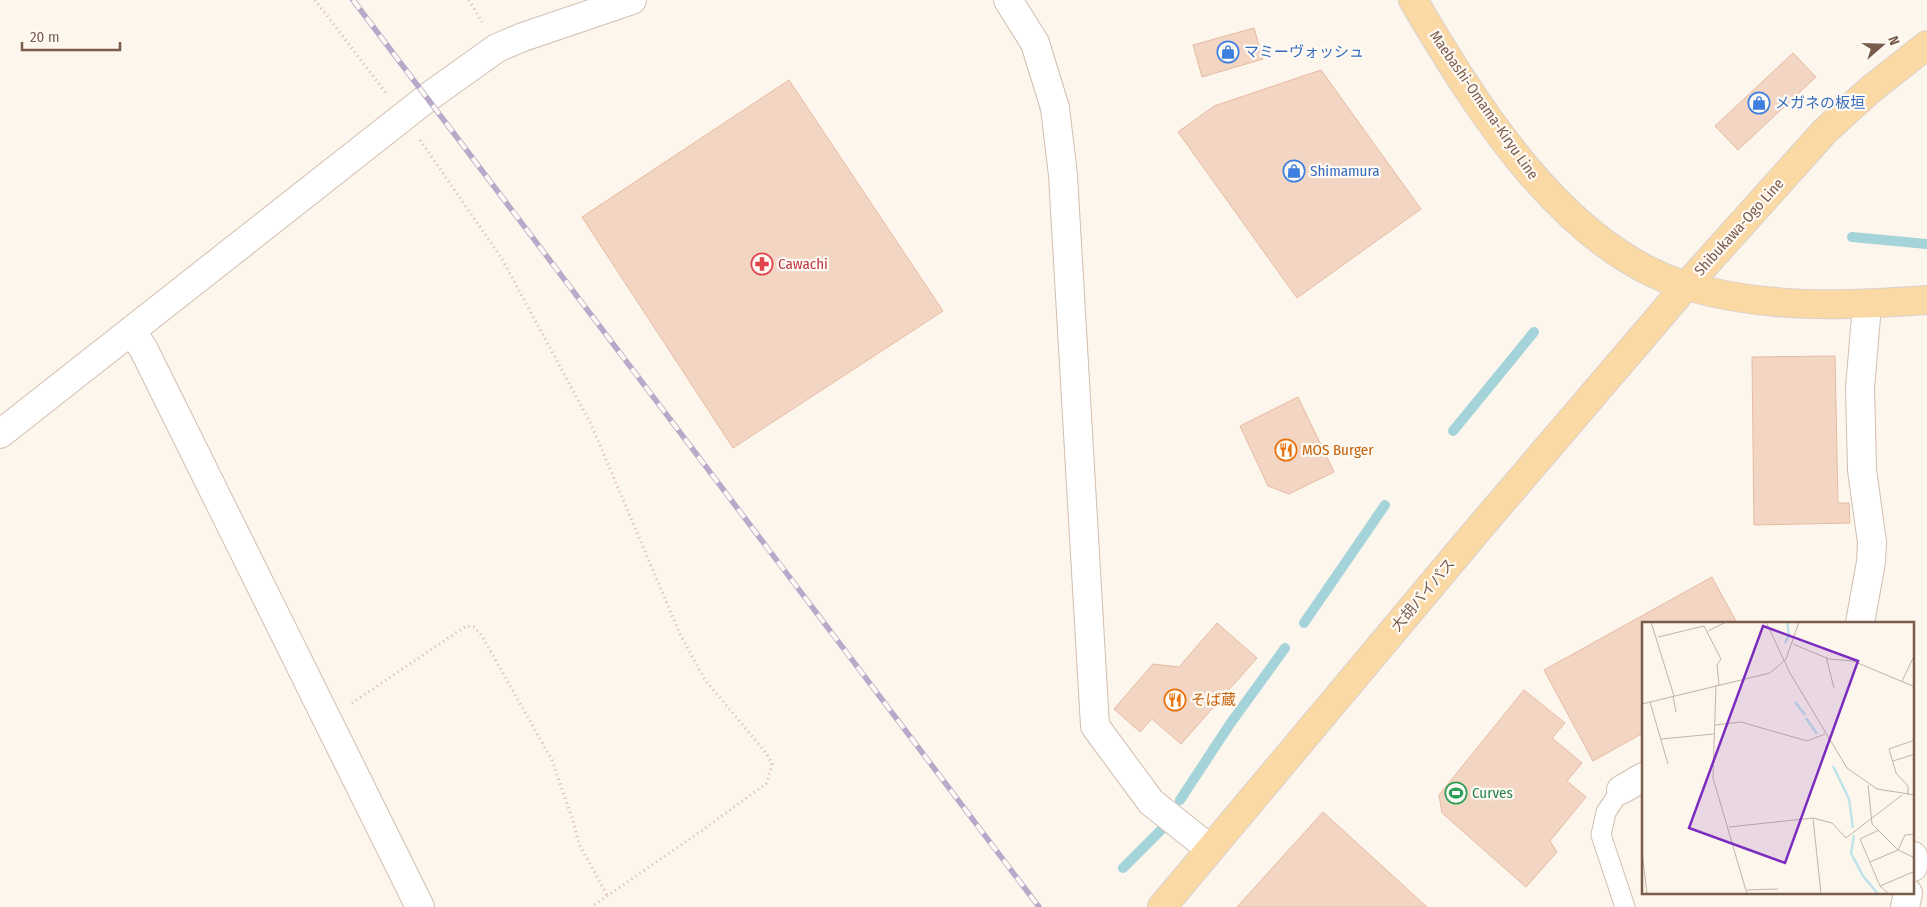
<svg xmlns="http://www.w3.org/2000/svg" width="1927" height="907" font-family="'Fira Sans Condensed','Noto Sans JP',sans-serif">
<rect width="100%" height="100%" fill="#fdf6ec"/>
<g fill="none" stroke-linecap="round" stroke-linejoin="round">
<path stroke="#a5d3da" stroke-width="10" d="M1852,237l75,7
M1453,431l81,-99
M1304,623l81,-118
M1180,800l50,-76 55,-76
M1123,868l38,-38"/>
</g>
<path fill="#f3d5c3" stroke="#e6bba3" d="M1254,28l9,31 -61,18 -9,-32z
M1793,53l23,24 -78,73 -23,-24z
M1321,70l100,139 -124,89 -119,-166 36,-26z
M789,80l154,231 -210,137 -151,-231z
M1835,356l3,147h11l1,20 -96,2 -2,-168z
M1298,397l36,75 -45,22 -21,-8 -28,-60z
M1712,577l25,46h-94v110l-50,28 -49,-91z
M1217,623l40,35 -76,86 -29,-25 -12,13 -26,-23 39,-45 26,3z
M1524,690l41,33 -13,15 30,25 -15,18 19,16 -36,44 7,11 -31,35 -84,-74 -3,-18z
M1323,812l104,95h-190z"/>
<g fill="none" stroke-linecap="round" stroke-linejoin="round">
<g stroke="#d1beb0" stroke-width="21">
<path id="lane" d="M1621,790l-15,22 -5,23 24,72"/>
</g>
<g stroke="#d1beb0" stroke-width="30">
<path id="street" d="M1008,0l27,43 20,65 8,67 32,551 56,76 59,47
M132,331l12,19 276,557
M0,434l427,-336 70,-50 26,-11 109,-37
M1860,623l11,-61 1,-20 -10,-72 -2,-82 7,-83
M1621,790l22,-13
M1913,856v11
M1905,907l3,-14"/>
</g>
<g stroke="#dad1cd" stroke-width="30">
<path id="primary" d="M1413,0c62,105 150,249 274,286 78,23 160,20 240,14
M1162,907l319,-381 205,-240 139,-155 45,-41 57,-45"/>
</g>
<path stroke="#d9b8a5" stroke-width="3" stroke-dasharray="1 4" stroke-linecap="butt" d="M315,0l71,93
M469,0l13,22
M420,140l82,119 89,165 89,210 25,46 62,74 5,10 -5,19 -70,51 -106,73
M352,703l114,-77 8,1 8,9 70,124 21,61 6,23 28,51"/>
<use href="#lane" stroke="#fff" stroke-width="19"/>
<use href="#street" stroke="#fff" stroke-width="28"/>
<use href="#primary" stroke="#fbd9a5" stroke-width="28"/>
<g stroke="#b9a8c9" stroke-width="5.5">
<path id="rail" d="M353,0l686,907"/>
</g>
<use href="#rail" stroke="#fffaf3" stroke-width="4" stroke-dasharray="11" stroke-linecap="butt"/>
</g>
<defs>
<g id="shop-ring" transform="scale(1.125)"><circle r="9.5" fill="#fffaf3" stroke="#3f7fe0" stroke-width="1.5"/><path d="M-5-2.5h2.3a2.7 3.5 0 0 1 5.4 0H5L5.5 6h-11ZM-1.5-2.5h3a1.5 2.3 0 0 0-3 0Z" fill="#3f7fe0"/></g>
<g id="pharmacy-ring" transform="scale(1.125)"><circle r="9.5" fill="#fffaf3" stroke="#e0444e" stroke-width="1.5"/><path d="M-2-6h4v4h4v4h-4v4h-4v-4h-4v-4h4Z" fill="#e0444e"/></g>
<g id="restaurant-ring" transform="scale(1.125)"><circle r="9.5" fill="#fffaf3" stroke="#e8710a" stroke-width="1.5"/><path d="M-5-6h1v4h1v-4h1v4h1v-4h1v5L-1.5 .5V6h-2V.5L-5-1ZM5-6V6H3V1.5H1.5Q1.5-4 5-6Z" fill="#e8710a"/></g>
<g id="stadium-ring" transform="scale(1.125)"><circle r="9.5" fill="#fffaf3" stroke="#2e9e5b" stroke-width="1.5"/><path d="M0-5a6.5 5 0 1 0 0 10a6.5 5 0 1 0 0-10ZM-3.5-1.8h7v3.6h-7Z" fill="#2e9e5b"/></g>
</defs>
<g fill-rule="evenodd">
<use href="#shop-ring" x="1228" y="52"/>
<use href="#shop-ring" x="1759" y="103"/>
<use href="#shop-ring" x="1294" y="171"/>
<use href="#pharmacy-ring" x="762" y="264"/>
<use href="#restaurant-ring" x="1286" y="450"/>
<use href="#restaurant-ring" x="1175" y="700"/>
<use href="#stadium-ring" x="1456" y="793"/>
</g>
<g text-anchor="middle" stroke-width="4.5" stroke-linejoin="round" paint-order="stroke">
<g font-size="15" fill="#366cbe" stroke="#fffaf3" text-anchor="start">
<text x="1244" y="57">マミーヴォッシュ</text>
<text x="1775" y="108">メガネの板垣</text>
<text x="1310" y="176">Shimamura</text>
</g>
<g font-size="15" fill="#7a5c4d" stroke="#fffaf3">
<text transform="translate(1484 105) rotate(55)" y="5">Maebashi-Omama-Kiryu Line</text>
<text transform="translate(1739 227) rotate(-48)" y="5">Shibukawa-Ogo Line</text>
<text transform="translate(1423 595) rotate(-50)" y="5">大胡バイパス</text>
</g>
<g font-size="15" fill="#be3a42" stroke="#fffaf3" text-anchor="start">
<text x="778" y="269">Cawachi</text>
</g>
<g font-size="15" fill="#c56008" stroke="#fffaf3" text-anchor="start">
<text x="1302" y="455">MOS Burger</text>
<text x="1191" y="705">そば蔵</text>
</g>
<g font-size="15" fill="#27864d" stroke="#fffaf3" text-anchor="start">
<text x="1472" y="798">Curves</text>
</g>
</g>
<g transform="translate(1642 622)">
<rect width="272" height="272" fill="#fdf6ec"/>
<path fill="none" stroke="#bfe3e8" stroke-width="2.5" d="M143,21l4,-8 -2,-13M153,80l10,13M164,96l11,16M191,144l16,33 4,29M212,213l-3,18 12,23 15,18"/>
<path fill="none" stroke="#c5b3a7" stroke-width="1" d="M9,0l23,74M124,0l24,51 57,95 30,21 38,6M66,9l18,-9M16,15l46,-11 17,33 -4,6 2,20M151,22l36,15 24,2 62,26M184,35l8,31M260,59l13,-27M74,63l-3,93 34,116M31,74l3,16M8,80l18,62M0,82l128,-31 16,-14 13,-37M73,103l26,-3 66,19 18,-7M19,117l53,-5M251,139l22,-7M226,163l4,39 26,26 17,8M266,173v-9l-12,-13 -7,-24 26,-9M171,196l8,76M87,205l84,-9 19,5 14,15 56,-43M237,208l-19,9 20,47 9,8M0,229l5,43M228,240l28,-12 7,-15 10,-1M238,264l33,-14M105,268l31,-1"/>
<path fill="#7b2cbf" fill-opacity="0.15" stroke="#7b2cbf" stroke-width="2.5" d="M121,4l95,35 -73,202 -96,-35z"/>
<rect width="272" height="272" fill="none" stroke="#7a5c4d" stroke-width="2.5"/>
</g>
<g transform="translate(1882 45) rotate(70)" stroke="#fffaf3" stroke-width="4" paint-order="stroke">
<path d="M0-4L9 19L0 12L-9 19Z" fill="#7a5c4d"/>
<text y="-8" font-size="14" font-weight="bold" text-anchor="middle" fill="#7a5c4d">N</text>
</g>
<path d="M22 42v8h98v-8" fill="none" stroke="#7a5c4d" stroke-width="2.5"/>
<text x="30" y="42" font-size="15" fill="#7a5c4d" stroke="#fffaf3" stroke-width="4" paint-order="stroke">20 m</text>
</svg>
